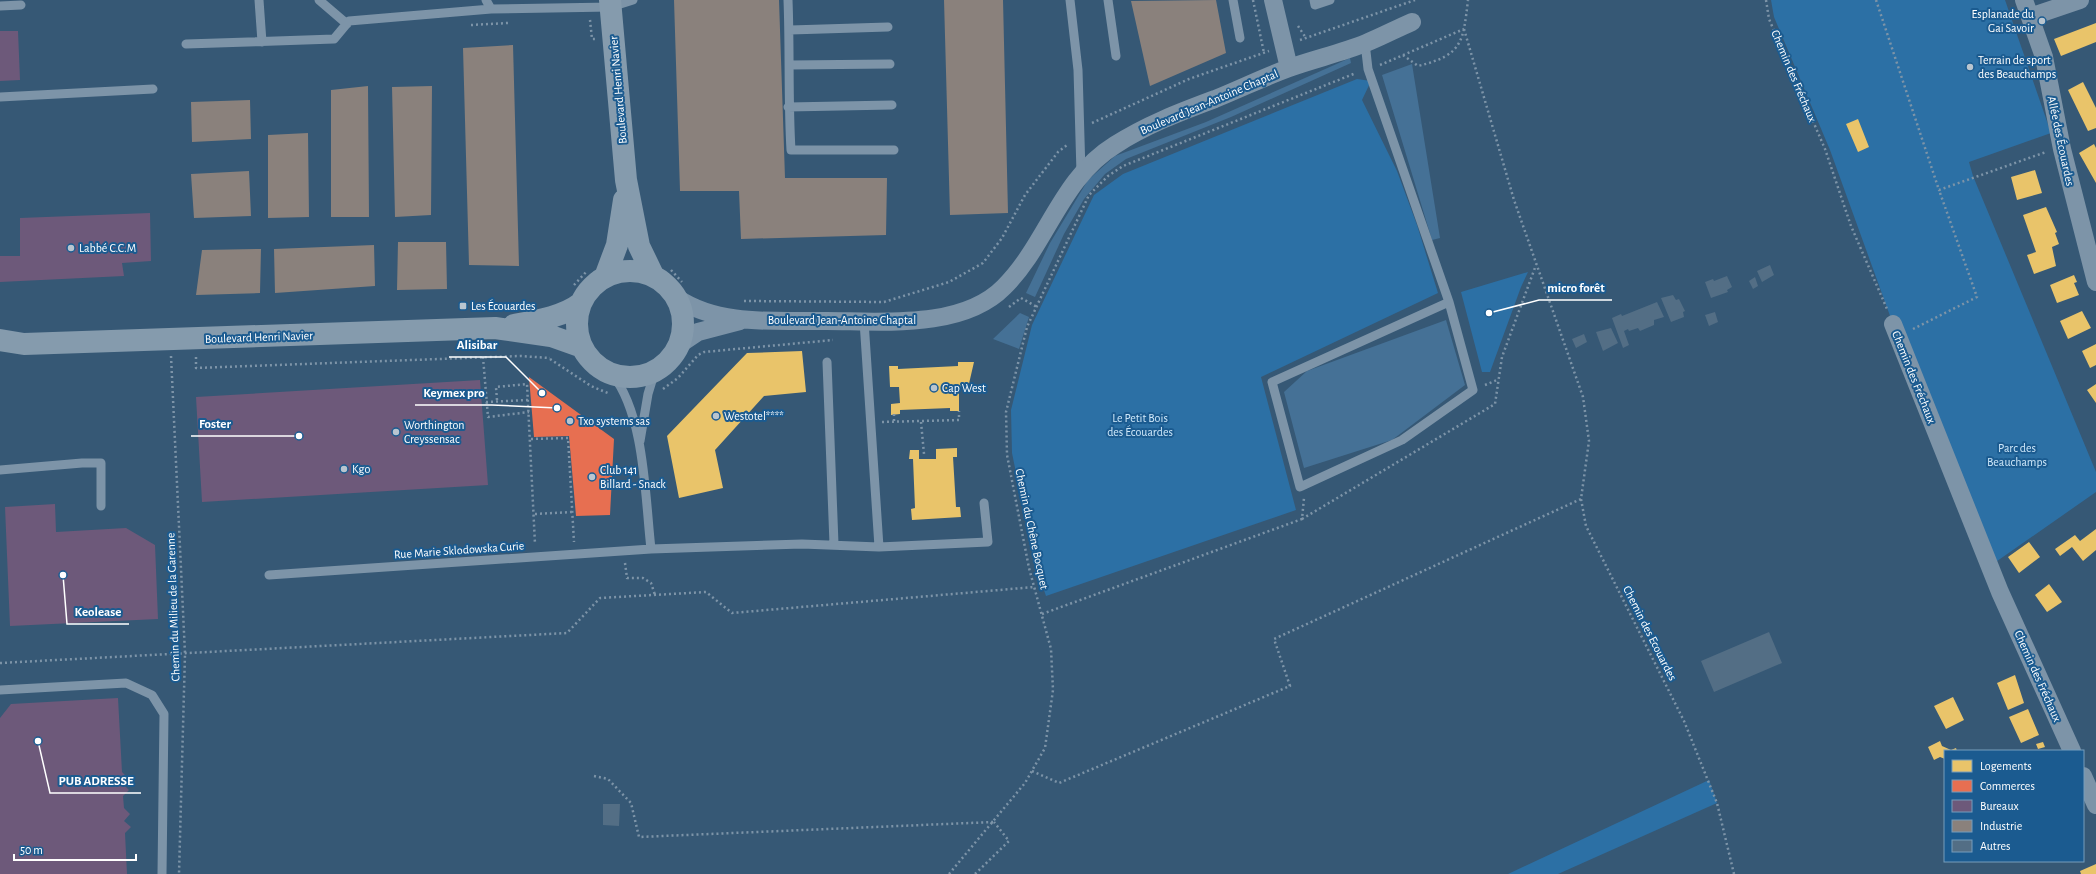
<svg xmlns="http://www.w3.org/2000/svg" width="2096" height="874" font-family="'Alegreya Sans',sans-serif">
<rect width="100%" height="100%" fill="#365875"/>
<path fill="#2c70a5" d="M1771,0h234l46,133 -82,29 4,14 123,296v20l-106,74 -97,-242 -63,-174 -56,-133z
M1357,79l14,2 -9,19 35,71 20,54 21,68 -177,84 35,133 -250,86 -12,-35 -22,-108 -1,-43 21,-85 62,-130 29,-21z
M1528,272l-7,15 -31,85h-8l-21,-80z
M1709,780l8,23 -159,71h-50z"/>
<path fill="#457196" d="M1350,58l1,5 -120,54 -105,42 -21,15 -21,25 -20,35 -29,63 -9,-4 24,-50 38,-63 27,-24 91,-34z
M1412,64l28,174 -8,2 -50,-165z
M1020,313l9,4 -10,32 -26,-10z
M1446,320l19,65 -73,55 -88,28 -20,-76 23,-21z"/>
<path fill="#e9c46a" d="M2096,23v19l-35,14 -7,-17z
M2083,82l13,26v20l-8,3 -20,-41z
M1858,119l11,28 -11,5 -12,-28z
M2094,144l2,4v35l-17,-30z
M2035,170l7,23 -25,7 -6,-23z
M2046,207l11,25 -2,1 4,11 -7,3 4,19 -22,8 -7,-19 9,-3 -13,-37z
M2074,275l3,7 -3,1 5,12 -22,8 -7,-18z
M2082,311l9,17 -23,11 -8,-18z
M2096,344v21l-6,3 -8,-17z
M802,351l4,41 -42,4 -49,54 8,38 -44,10 -12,-62 80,-83z
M958,362h16l-6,26h-9v23h-9v-3l-50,2v4l-9,1v-11l9,-1 -1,-16h-9l-1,-21h9v3l60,-3z
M2096,384v19l-9,-13z
M957,448v9h-4l3,50h4l1,10 -49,3 -1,-11 4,-1 -2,-49h-4l1,-9h9v9h17v-10z
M2096,529v21l-13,11 -11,-14 -12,9 -5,-7 20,-14 5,6z
M2029,542l11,15 -21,16 -11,-16z
M2049,584l13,18 -15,10 -12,-17z
M2015,675l9,28 -16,7 -11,-27z
M1953,697l11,23 -18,9 -12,-23z
M2028,709l11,26 -18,8 -12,-26z
M1940,741l2,5 9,4 5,-2 1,3h-12v8l-5,-2 -6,3 -6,-13z
M2043,742l2,5 -7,2 -2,-5z
M2096,864v10h-15l-1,-3z"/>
<path fill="#e76f51" d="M529,377l85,62 -4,76 -34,1 -7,-80 -35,1z"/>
<path fill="#6d597a" d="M0,31h18l2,49 -20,1z
M150,213l1,48 -29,2 2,13 -124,6v-26h20v-38z
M480,380l8,105 -286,17 -6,-105z
M55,504l1,28 70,-4 29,17 3,74 -148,7 -5,-119z
M118,698l4,74 6,6 -5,6 6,6 -6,6 1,12 6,6 -6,7 7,6 -6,6 2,41h-127v-156l11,-14z"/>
<path fill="#8a817c" d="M674,0h105l6,178h102l-1,57 -145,4 -2,-48h-59z
M944,0h59l5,213 -58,2z
M1216,0l10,53 -76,33 -19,-85z
M513,45l6,221 -50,-1 -6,-217z
M368,86l1,131h-38v-127z
M432,86l-1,129 -36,2 -3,-130z
M250,100l1,39 -59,3 -1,-40z
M308,133l1,84 -41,1v-83z
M249,171l2,45 -57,2 -3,-44z
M398,242h48l1,47 -50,1z
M374,245l1,41 -100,7 -1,-44z
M261,249l-1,44 -64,2 6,-45z"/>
<path fill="#536e85" d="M1770,265l4,10 -12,7 -5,-11z
M1727,276l5,11 -5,3 1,2 -17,6 -6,-16 8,-3 1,2z
M1755,277l3,9 -5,3 -4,-8z
M1673,295l3,5 3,-1 6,12 -2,1 1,5 -13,5 -10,-24z
M1657,302l7,15 -10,3v5l-14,6 -2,-3 -9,3 -1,-2 -4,2 5,14 -6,3 -11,-30 9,-4 1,2z
M1715,312l3,10 -9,4 -4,-11z
M1611,328l7,15 -15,8 -7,-19z
M1584,334l3,8 -11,6 -4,-9z
M1769,632l13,31 -68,29 -13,-31z
M603,804h17l-1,22 -16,-1z"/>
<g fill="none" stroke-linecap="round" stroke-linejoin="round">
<path stroke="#7d94a8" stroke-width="2.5" stroke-dasharray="2 3" stroke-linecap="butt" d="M1253,0l11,53
M1766,0l3,19 56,130 26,77 36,83
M1876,0l63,190 107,-38
M590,20l2,19h3
M471,25l37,-2
M1298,26l8,12
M1464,29l50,171 69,197 6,44 -8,58 5,27 98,195 33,82 17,71
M1300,40l115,-40
M1403,55l15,11c45,-11 45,-24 50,-66
M1380,65l84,-36
M1092,123l97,-44 80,-28
M671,270l11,12
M574,285l13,-14
M744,301l140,1 65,-20 34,-19 19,-25 23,-43 33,-43 9,-7
M1009,307l12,-9 16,9
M1913,329l64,-32 -38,-107
M171,356l14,298 -6,220
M196,357v11l324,-12 30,2
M483,357l5,60 41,-5
M550,359l41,27 19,8
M1485,385l12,-5
M663,389l15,-11 20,-23 6,-3 129,-12
M497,400l-1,-13 31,-3 8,160
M486,402l42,-2
M894,414v9
M882,422l77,-2v-9
M921,422l3,32
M531,439l37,-1 6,104
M535,514l37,-2
M1302,519l193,-115 7,-47 34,-92
M625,563l2,15h16l8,5 4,12
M1042,614l260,-95 2,-21
M0,663l567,-30 33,-35 106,-6 26,21 302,-26
M1032,771l27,12 231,-97 -16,-47 307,-140
M594,776l14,3 23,24 8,34 354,-15
M949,874l76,-91 20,-35 8,-58 -2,-41 -22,-81 -22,-113 -1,-43 21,-85 62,-132 19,-19 15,-10 233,-93
M975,874l34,-33 -15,-19"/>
<path stroke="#7d94a8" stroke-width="9" d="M259,0l3,42
M319,0l28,24
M486,0l5,9
M788,0c2,50 0,100 3,150h103
M1070,0l8,70 3,103
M1108,0l8,56
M1233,0l7,38
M1314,0l1,5 15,-5
M0,6l21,-1
M790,30l98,-3
M1365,43l3,26 81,233 24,88 -71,50 -102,47 -28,-105 177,-80
M186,44l148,-5 15,-18 142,-12 120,-2 22,-7
M790,65l100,-1
M0,97l153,-8
M788,107l104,-2
M864,321l15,226 109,-5 -4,-39
M827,362l7,182
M612,374c33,41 33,123 39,175
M640,441l8,-47 7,-23
M0,470l82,-7h19v43
M269,575l382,-26 151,-5 77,3
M0,690l126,-7 26,12 12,19 -2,160"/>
<path stroke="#7d94a8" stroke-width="18" d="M1273,0l16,68
M2024,0l20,57 18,92 34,133
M2030,17l50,-17
M677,298c43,29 100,22 149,23 54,0 136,9 178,-34 44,-44 56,-108 111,-142 31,-20 65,-33 100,-46 25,-10 49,-22 74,-31 25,-9 52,-15 77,-25 15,-6 30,-14 46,-21
M1893,324l107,268 72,159
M680,344l18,-12 42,-11
M2083,776l13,29"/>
<path stroke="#859bad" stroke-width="22" d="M610,0l16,180 13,66 14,29
M577 324a53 53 0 1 1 106 0a53 53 0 1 1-106 0Z
M605,277l12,-32 7,-45
M514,325c22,-4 49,-8 67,-22
M0,340l24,4 471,-16 56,8 31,11"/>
</g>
<g fill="#b9c5cf" stroke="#1b5b90" stroke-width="1.5">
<circle cx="2042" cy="21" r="4"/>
<circle cx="1970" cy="67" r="4"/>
<circle cx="71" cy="248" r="4"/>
<rect x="459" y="302" width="8" height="8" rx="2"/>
<circle cx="934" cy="388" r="4"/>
<circle cx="716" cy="416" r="4"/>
<circle cx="570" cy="421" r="4"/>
<circle cx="396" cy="432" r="4"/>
<circle cx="344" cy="469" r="4"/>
<circle cx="592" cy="477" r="4"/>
</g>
<g text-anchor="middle" stroke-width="4" stroke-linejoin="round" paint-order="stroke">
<g font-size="12" fill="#fff" stroke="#1b5b90" text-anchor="start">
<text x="2034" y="18" text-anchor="end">Esplanade du<tspan x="2034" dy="14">Gai Savoir</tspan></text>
<text x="1978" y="64">Terrain de sport<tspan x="1978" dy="14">des Beauchamps</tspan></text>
<text x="79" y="252">Labbé C.C.M</text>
<text x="471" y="310">Les Écouardes</text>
<text x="942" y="392">Cap West</text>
<text x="724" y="420">Westotel****</text>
<text x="578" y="425">Txo systems sas</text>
<text x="404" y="429">Worthington<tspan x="404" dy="14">Creyssensac</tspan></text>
<text x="352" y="473">Kgo</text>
<text x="600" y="474">Club 141<tspan x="600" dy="14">Billard - Snack</tspan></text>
</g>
<g font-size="12" fill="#fff" stroke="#1b5b90">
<text transform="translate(1794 76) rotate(67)" y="4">Chemin des Fréchaux</text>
<text transform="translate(618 90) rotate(-95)" y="4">Boulevard Henri Navier</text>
<text transform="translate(1209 102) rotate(-23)" y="4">Boulevard Jean-Antoine Chaptal</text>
<text transform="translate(2061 141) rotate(78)" y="4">Allée des Écouardes</text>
<text x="842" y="324">Boulevard Jean-Antoine Chaptal</text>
<text transform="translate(259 337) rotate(-2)" y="4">Boulevard Henri Navier</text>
<text transform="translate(1914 377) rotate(68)" y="4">Chemin des Fréchaux</text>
<text transform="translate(1032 529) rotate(78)" y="4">Chemin du Chêne Bocquet</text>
<text transform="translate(459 550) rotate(-4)" y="4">Rue Marie Sklodowska Curie</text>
<text transform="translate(173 607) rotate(-92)" y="4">Chemin du Milieu de la Garenne</text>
<text transform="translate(1650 633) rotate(63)" y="4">Chemin des Ecouardes</text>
<text transform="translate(2038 676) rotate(66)" y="4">Chemin des Fréchaux</text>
</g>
<g font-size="12" fill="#cfe8fa" stroke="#1b5b90">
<text x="1140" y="422">Le Petit Bois<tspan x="1140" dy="14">des Écouardes</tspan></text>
<text x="2017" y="452">Parc des<tspan x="2017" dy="14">Beauchamps</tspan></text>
</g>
</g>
<path fill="none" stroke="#fff" stroke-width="1.5" d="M1489 313L1539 300H1612M542 393L506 357H449M557 408L492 405H415M299 436L239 436H191M63 575L67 624H129M38 741L50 793H141"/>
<g fill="#fff" stroke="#1b5b90" stroke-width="1.5">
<circle cx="1489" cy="313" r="4"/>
<circle cx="542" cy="393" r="4"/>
<circle cx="557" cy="408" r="4"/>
<circle cx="299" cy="436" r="4"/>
<circle cx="63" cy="575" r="4"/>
<circle cx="38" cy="741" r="4"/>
</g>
<g font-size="13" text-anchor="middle" font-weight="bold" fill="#fff" stroke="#1b5b90" stroke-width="4" stroke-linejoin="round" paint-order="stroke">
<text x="1576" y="292">micro forêt</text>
<text x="477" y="349">Alisibar</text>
<text x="454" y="397">Keymex pro</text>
<text x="215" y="428">Foster</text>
<text x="98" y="616">Keolease</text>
<text x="96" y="785">PUB ADRESSE</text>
</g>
<rect x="1944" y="750" width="140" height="112" fill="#1b5b90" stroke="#769dbc"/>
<rect x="1952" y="760" width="20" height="12" fill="#e9c46a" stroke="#769dbc"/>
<text x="1980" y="770" font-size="12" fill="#ffffff">Logements</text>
<rect x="1952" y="780" width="20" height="12" fill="#e76f51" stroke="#769dbc"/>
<text x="1980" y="790" font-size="12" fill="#ffffff">Commerces</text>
<rect x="1952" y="800" width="20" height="12" fill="#6d597a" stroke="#769dbc"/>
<text x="1980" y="810" font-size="12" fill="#ffffff">Bureaux</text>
<rect x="1952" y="820" width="20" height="12" fill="#8a817c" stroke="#769dbc"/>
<text x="1980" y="830" font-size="12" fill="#ffffff">Industrie</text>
<rect x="1952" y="840" width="20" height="12" fill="#536e85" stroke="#769dbc"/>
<text x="1980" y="850" font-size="12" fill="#ffffff">Autres</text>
<path d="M14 854v6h122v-6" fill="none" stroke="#ffffff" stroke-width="2"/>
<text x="20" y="854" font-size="12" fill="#ffffff" stroke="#1b5b90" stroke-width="3" paint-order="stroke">50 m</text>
</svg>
